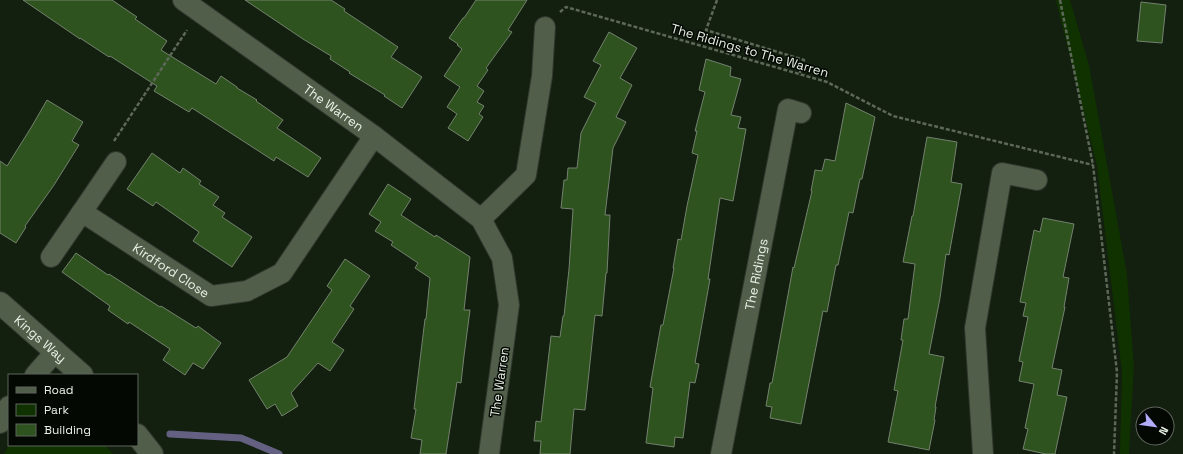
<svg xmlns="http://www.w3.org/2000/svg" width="1183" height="454" font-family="'Space Grotesk',sans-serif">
<rect width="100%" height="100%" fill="#131f0f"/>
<path fill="#103200" d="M1056,0h14l19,65 38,209 7,93 -5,87h-9l2,-82 -25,-206z
M9,445h96l8,9h-109z"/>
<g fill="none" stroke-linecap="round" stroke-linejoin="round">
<path stroke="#636082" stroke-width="7" d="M170,434l71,4 38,16"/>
</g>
<path fill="#2e531e" stroke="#73826e" d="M23,0h89l25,17 -2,2 32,22 -6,9 55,34 5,-8 16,11v1l20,12 -1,1 27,19 -6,8 44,30 -13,19 -32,-20 -2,4 -82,-53 -3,4 -35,-21 3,-5 -47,-30 -1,1 -29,-19v1z
M245,0h86l14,9 -1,2 54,36 -7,10 31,20 -20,31 -18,-12 1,-1 -36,-22 1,-1 -20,-13 1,-3 -28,-17z
M476,0h51l-19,30 4,2 -26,36 2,2 -11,16 7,5 -7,11 7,4 -5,8 4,3 -15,24 -20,-13 9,-14 -10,-7 13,-20 -16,-11 18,-27 -5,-4 1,-1 -9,-6 14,-20h1z
M1141,2l25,3 -4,38 -25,-2z
M609,32l28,16 -17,30 12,7 -16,32 10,5 -13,26 -8,67h5l-3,58h-1l-4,43 -7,-1 -10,95 -11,-1 -4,45h-30l1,-13h-7l2,-20 5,1 10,-86 9,1 3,-21h1l5,-47 4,-60 -12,-1 3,-28h3l1,-12h9l4,-35 15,-30 -12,-6 17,-32 -8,-4z
M706,59l25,8 -1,9 11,3 -10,36 10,2 -3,11 8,1 -13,72 -13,-3 -12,81h2l-15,84 4,1 -4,19 -5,-1 -7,56 -8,-1 -1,10 -28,-4 7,-55 -3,-1 11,-62h2l11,-57h-1l5,-29 3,1 6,-34 11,-51 -6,-2 5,-22h-2l10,-39 -6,-2z
M47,100l36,22 -11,19 7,4 -25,40 -29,41 1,1 -10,16 -16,-10v-72l7,5 25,-40z
M846,103l29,14 -13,62h-2l-7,34 -4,-1 -11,53h-2l-9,47 -4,-1 -22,113 -31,-6 2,-11 -6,-1 4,-23h2l21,-116 1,1 18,-77h-1l4,-21 7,1 3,-12 10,2z
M927,137l30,5 -6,40 11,2 -13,71 -3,-1 -6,44 -11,56 15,3 -9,50h1l-2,13h1l-6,30 -41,-8 10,-51 -4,-1 9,-50h-2l3,-21h4l7,-55 -12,-2 9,-46h1z
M152,153l28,20 3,-5 18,13 -2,3 20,13 -6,8 12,8 -3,4 30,20 -20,30 -39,-26 6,-9 -43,-30 -3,4 -26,-17z
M388,184l23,15 -10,16 34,22 1,-2 34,22 -6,53h6l-6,46 -3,27 -4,-1 -11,72h-26l2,-14 -11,-2 5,-29h-2l11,-90h1l4,-41 -15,-10 3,-5 -27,-18 2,-3 -18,-11 6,-9 -12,-8z
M1043,218l31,6 -11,53 6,1 -5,29h1l-13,61 10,2 -5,25 10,2 -12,57h-9l-23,-5 5,-20 -3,-1 9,-44 -15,-3 4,-19 -4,-1 9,-44 -5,-1 3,-13 -6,-1 14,-72 6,2z
M76,253l32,22 1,-1 51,33 1,-1 35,22 2,-2 23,17 -18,26 -10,-6 -8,12 -22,-15 7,-11 -41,-27 -1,2 -20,-14 2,-4 -48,-34z
M345,259l25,17 -20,30 4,3 -22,33 12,8 -14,21 -12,-8 -27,30 7,13 -16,10 -7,-12 -8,5 -18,-29 38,-23 45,-67 -5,-4z"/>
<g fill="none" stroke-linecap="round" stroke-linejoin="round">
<g stroke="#30372e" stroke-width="22">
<g id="minor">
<path id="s1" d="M183,0l191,136 107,83 21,39 7,47 -20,149"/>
<path id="s2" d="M116,162l-34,50 129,84 36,-5 35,-18 92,-137"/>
<path d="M481,219l45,-44 16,-99 3,-49"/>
<path d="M51,257l31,-45"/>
<path d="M35,375l21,-24"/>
<path d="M0,423l9,-17"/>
<path id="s3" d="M721,454l67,-345 13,4"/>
<path d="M983,454l-8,-126 27,-155 35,7"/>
</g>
</g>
<g stroke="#30372e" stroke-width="24">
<g id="tertiary">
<path id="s4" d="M0,303l82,72"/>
<path d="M137,435l15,19"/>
</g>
</g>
<path stroke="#5d6859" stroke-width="2.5" stroke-dasharray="4 2" stroke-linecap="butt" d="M717,0l-11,30 98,30 -5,15
M1060,0l33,165 24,207 -3,82
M560,12l6,-5 261,75 66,34 200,49
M114,141l73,-111"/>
<use href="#minor" stroke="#505e4a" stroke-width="20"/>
<use href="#tertiary" stroke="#505e4a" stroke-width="22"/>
</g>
<g text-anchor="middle" stroke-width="3" stroke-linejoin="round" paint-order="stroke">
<g font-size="13" fill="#e7f0e4" stroke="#040803">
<text transform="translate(750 50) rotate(16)" y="5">The Ridings to The Warren</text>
<text dy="5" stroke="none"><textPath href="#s1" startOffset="185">The Warren</textPath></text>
<text dy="5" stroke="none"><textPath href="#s2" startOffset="167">Kirdford Close</textPath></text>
<text dy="5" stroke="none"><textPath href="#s3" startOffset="183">The Ridings</textPath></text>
<text dy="5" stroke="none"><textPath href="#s4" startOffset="54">Kings Way</textPath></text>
<text transform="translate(499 382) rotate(-82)" y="5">The Warren</text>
</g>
</g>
<rect x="8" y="374" width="130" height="72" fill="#040803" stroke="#5f655d"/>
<rect x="16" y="387" width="20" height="6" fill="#505e4a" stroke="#5f655d"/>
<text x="44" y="394" font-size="12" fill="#e7f0e4">Road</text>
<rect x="16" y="404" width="20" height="12" fill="#103200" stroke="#5f655d"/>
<text x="44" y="414" font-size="12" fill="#e7f0e4">Park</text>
<rect x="16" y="424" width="20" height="12" fill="#2e531e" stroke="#5f655d"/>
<text x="44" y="434" font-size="12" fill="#e7f0e4">Building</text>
<g transform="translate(1155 426) rotate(119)"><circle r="19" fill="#040803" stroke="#5f655d"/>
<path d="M0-3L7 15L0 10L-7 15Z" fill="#b2adf9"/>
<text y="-6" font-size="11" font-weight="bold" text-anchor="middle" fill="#e7f0e4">N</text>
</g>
</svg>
